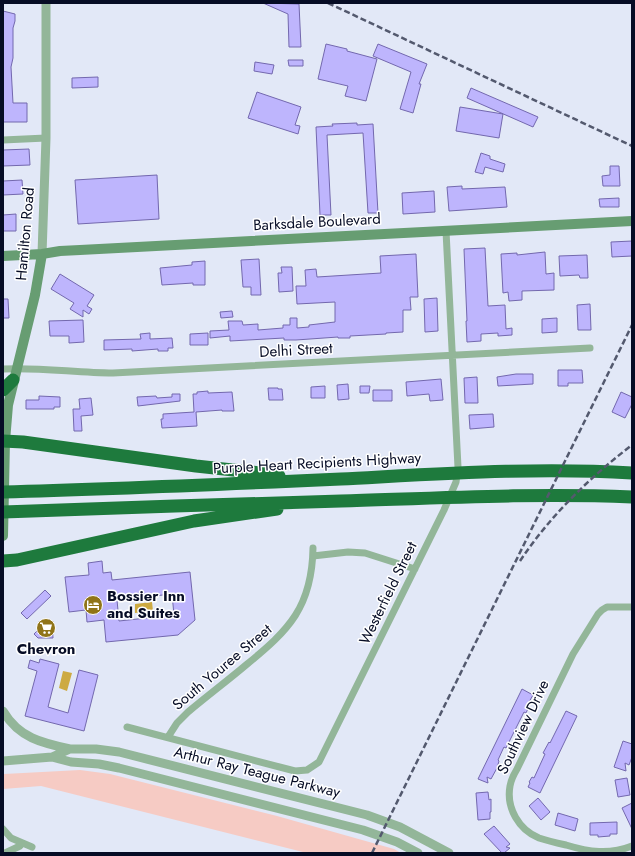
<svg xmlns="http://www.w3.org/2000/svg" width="635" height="856" font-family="Jost,sans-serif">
<rect width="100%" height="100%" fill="#e2e8f7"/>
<path fill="#f6cbc4" d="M80,770l30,4 167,42 117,33 7,4h-94l-266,-67 -38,3 1,-15z"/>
<path fill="#cdaa42" d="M152,602l1,9 -18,2v-9z
M63,671l9,2 -5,18 -8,-3z"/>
<path fill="#beb5fd" stroke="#7368ae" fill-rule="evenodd" d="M263,3l36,1 2,43h-12l-1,-33z
M3,11l12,3v7l-2,7v30l-2,9 2,36h14v19h-24z
M326,44l21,5v2l30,8 -11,42 -21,-5 3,-10 -30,-7z
M378,44l49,20 -8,20h2l-8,29 -13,-4 11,-37 -38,-16z
M288,60h15v6h-14z
M255,62l19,3 -2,9 -18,-3z
M98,77v10l-26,1v-10z
M471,88l67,29 -5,10 -66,-29z
M257,92l44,15 -6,18 5,1 -2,8 -50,-16z
M460,107l43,7 -4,24 -43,-7z
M357,123v2l16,-1 5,89h-10l-5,-80 -36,2 4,80h-11l-4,-88 17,-1 -1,-2z
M29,149l1,16 -27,1v-16z
M481,153l9,3v3l15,5 -2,8 -18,-5 -2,7 -8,-2z
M610,166h9l1,20h-17l-1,-10 8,-1z
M157,175l2,44 -81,5 -3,-44z
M22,180l1,14 -20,1v-14z
M462,186v3l43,-2 2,20 -58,4 -2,-24z
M434,191l1,21 -32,2 -1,-21z
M619,198v9h-19l-1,-8z
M16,214v17h-13v-16z
M632,241v15l-20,1 -1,-15z
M485,248l3,58 17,-1 1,24 6,-1v7l-14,1v-3l-17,1v7l-14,1 -1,-21h1l-3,-72z
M545,252l1,22 8,-1v17l-32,1v9l-13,1 -1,-9 -5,1 -2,-39 16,-1v2z
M416,254l2,43h-8l1,13h-8v22l-17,1v1l-36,2v2h-12v-1l-42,3h-12v-2l-54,3v-5l-20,2v-7l19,-1 -1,-9h14l1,4 15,-1v6l25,-2v-3h7v-7h7v10l12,-1v-2l26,-3v-20l-38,2 -1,-18h10l-1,-16 11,-1 1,8 64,-4 -1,-17z
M587,255l1,23h-8l-1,-3 -19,1 -1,-20z
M259,259l2,36h-10v-8h-8l-2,-27z
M205,261v24h-12v-2l-31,2 -2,-17 32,-3v-3z
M281,267h11l1,24 -14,1 -1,-19h4z
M60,274l34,21 -7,11 5,3 -3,5 -6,-4v7l-13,-8 4,-6 -23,-14z
M437,298l1,33 -13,1 -1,-33z
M3,299h5l1,19h-6z
M590,304l1,26h-13l-1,-25z
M232,311l1,6 -12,1 -1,-6z
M557,318v14l-15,1v-14z
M83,320l1,22 -15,1v-7h-19l-1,-15z
M150,333v6l22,-1 1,10h-5v3h-10v-2l-26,2v-2l-28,1v-10l37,-1 -1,-5z
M208,333v12h-18v-11z
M558,370h24l1,13h-15v3h-10z
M516,374h17v10l-35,2 -1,-9z
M477,377l1,26h-13l-1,-25z
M441,379l2,21 -13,1 -1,-7 -22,2 -1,-14z
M348,384l1,15 -11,1 -1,-15z
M325,386v12h-14v-11z
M360,386h10l-1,7h-9z
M268,388h10v1h4l1,11h-14z
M373,390h19v11h-19z
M208,391v2l24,-1 2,19h-12v-1l-26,2 1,14 -35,2 -1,-9h2v-5l31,-2 -1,-18h4v-2z
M621,392l11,5v7l-7,14 -13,-6z
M172,394h8v7l-42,5 -1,-9 19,-1 1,2 15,-1z
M39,396l21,1v10h-6v2h-28v-9h13z
M91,398l2,17 -12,1 1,15h-8l-1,-22h7l-1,-10z
M493,414l1,13 -24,2 -1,-14z
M102,561l1,12 8,-1 1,8 78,-8 5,48 -17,15 -72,7 -2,-22 -17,2 -1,-12 -17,2 -4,-35 24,-2 -1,-12zM172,594l2,21 -55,6 -2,-21z
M45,590l6,6 -24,23 -6,-6z
M49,619l3,4 1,15h-15l-4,-4z
M40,659l19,5 -11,43 20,6 11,-43 19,5 -14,56 -59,-15 12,-45 -9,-3 2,-8 9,3z
M522,689l11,6 -4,7h2l-5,11 -2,-1 -18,36 -2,-1 -1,2 -5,11 1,1 -2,7 -6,11 -4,-2 1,6 -10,-4z
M566,711l11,5 -37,77 -12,-6 2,-4 -1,-1 3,-5 2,1 11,-24 -2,-1 6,-11 1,1z
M623,741l9,3v13l-3,8 -4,-2 1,8 -12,-4z
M627,778l3,17 -12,2 -3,-17z
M488,792l1,8 2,-1v13h-1v7l-12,1 -2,-27z
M538,798l12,14 -9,8 -12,-14z
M632,803v26l-10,-21z
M558,813l20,6 -3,12 -20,-6z
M617,822v12h-7v2l-12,1v-2h-8v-12z
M494,826l16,18 -4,3 4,1 -6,5h-2l-18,-19z"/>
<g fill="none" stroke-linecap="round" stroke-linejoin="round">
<path stroke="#93b699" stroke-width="7" d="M3,140l43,-2
M3,369c37,-2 74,4 110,4l477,-25
M313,556l35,-4 17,1 50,16
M632,607h-25l-5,3 -4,4 -25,40 -56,115c-3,5 -6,11 -7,17 -4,22 9,44 29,52 9,3 18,5 27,7 23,7 43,10 66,1
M127,727l168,44 12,-1 12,-8 125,-252 12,-28 2,-15 -12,-236
M168,737l9,-14 11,-11c19,-16 39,-31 58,-47 43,-35 66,-58 67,-117
M3,829l8,9 21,9
M5,853l15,-7"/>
<path stroke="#93b699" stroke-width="9" d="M42,254l4,-116v-135
M3,711c16,27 39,32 67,38
M52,757l19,5 28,2 20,4 244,62 34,12 21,11
M3,761l49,-4 18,-8h26l23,3 248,63 33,12 49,26"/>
<path stroke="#679d72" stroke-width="10" d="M3,256l39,-2 18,-3 20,-1 552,-29
M3,536l2,-95 3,-36 27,-110 7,-41"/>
<path stroke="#1e7a3d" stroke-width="13" d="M3,390l10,-10
M3,441l20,1 173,24 64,7 19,3
M3,492c113,-3 226,-8 338,-13 97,-5 194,-12 291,-6
M3,512c113,-4 225,-8 338,-11 97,-3 194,-8 291,-4
M3,561l14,-1 177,-39 83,-12"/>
<path stroke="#53596e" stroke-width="2.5" stroke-dasharray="6 3" stroke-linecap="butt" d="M328,3l304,143
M520,561c30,-45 69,-83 112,-116
M372,853l260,-528"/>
</g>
<defs>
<g id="hotel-disc" transform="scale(1)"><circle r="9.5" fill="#907419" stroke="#fff"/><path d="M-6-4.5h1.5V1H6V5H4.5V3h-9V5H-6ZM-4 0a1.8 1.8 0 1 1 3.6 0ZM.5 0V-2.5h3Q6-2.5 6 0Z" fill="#fff"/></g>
<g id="supermarket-disc" transform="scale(1)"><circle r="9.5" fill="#907419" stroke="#fff"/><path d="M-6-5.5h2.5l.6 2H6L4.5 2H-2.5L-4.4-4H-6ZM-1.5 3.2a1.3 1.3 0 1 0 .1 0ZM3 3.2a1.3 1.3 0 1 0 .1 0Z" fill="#fff"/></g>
</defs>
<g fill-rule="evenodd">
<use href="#hotel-disc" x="93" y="605"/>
<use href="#supermarket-disc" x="46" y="628"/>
</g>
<g text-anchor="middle" stroke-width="3" stroke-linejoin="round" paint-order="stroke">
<g font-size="15" fill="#060c25" stroke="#fff">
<text transform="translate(317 222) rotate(-3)" y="5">Barksdale Boulevard</text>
<text transform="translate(25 234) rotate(-85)" y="5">Hamilton Road</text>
<text transform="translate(296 350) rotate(-3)" y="5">Delhi Street</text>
<text transform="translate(317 463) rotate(-3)" y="5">Purple Heart Recipients Highway</text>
<text transform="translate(388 593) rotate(-64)" y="5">Westerfield Street</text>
<text transform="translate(222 667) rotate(-40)" y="5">South Youree Street</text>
<text transform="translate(523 727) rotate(-65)" y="5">Southview Drive</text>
<text transform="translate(257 772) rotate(14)" y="5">Arthur Ray Teague Parkway</text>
</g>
<g font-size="15" font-weight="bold" fill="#060c25" stroke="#fff" text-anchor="start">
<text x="107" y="601">Bossier Inn<tspan x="107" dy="17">and Suites</tspan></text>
<text x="46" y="654" text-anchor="middle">Chevron</text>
</g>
</g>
<rect width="635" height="856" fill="none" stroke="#060c25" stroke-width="8"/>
</svg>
